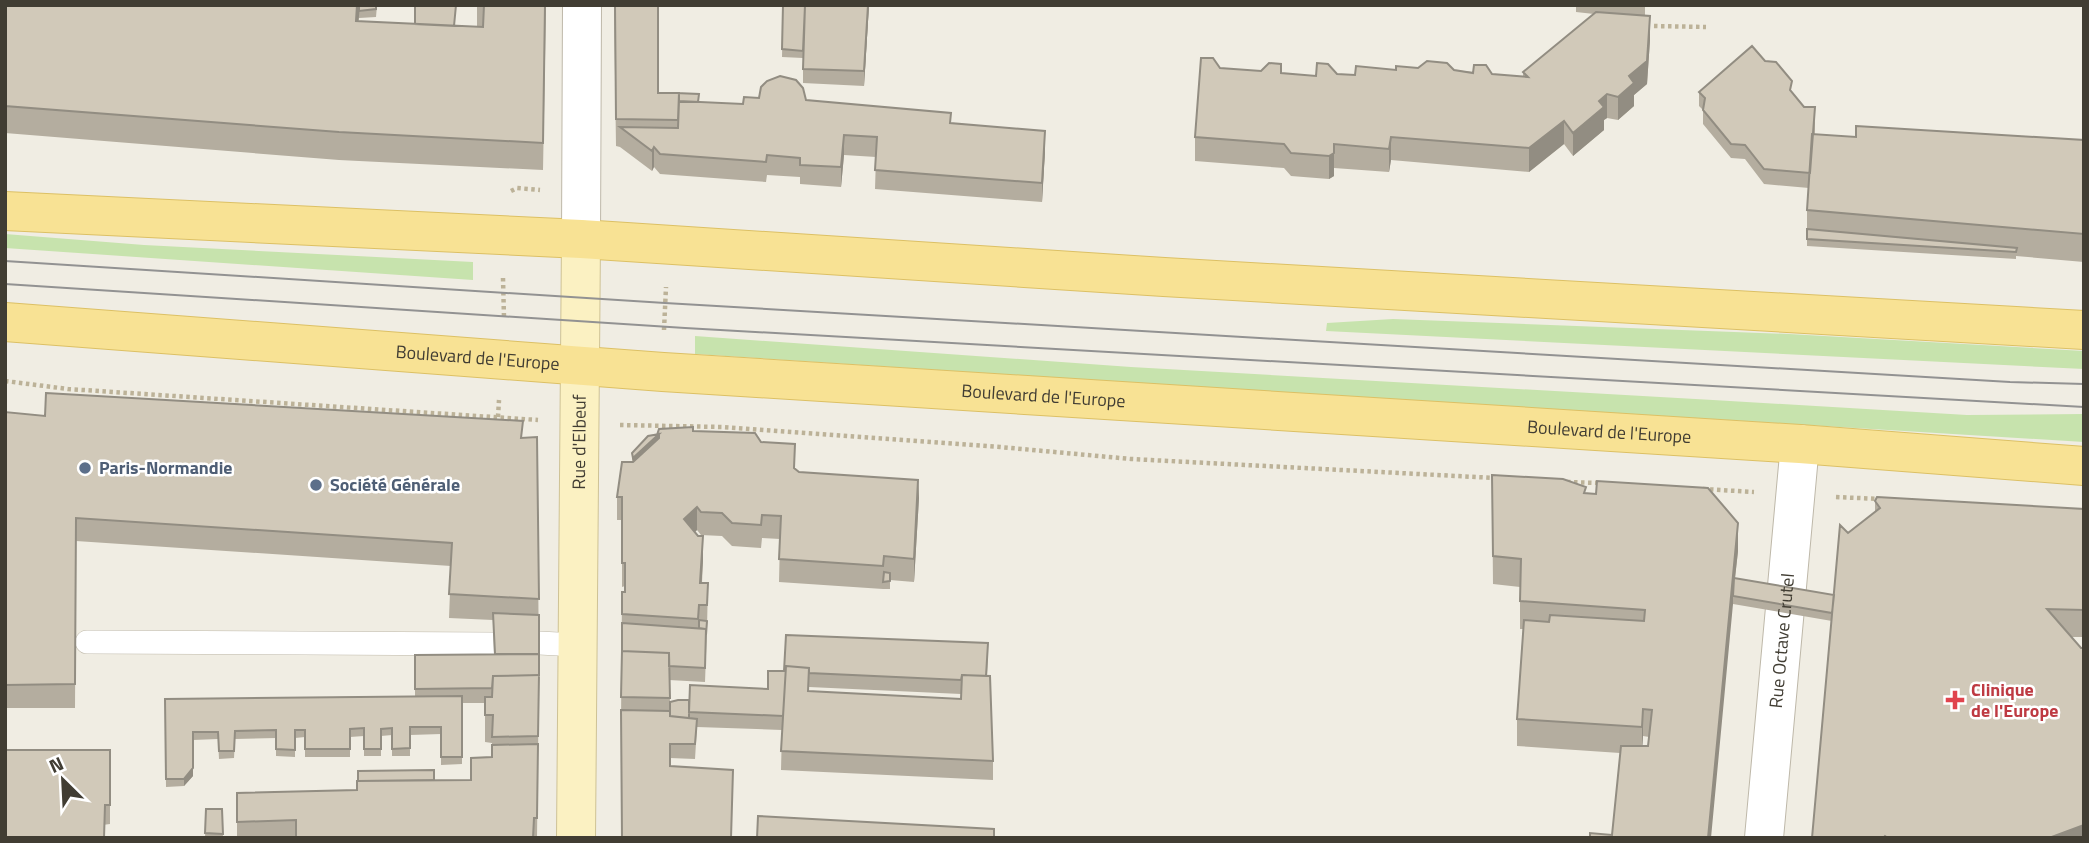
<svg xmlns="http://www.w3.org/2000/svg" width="2089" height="843" font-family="'Titillium Web',sans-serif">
<rect width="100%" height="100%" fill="#f0ede3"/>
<path fill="#c7e3ad" d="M5,234l139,11 329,17v18l-468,-32z
M1393,319l396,15 295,17v18l-758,-38 1,-8z
M695,336l436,31 582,33 254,15 117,-1v28l-827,-51 -562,-37z"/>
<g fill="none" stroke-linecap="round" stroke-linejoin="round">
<g stroke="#beb8a9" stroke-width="24">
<path id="service" d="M87,642l407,2
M539,643l38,2"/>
</g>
<g stroke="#beb8a9" stroke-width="40">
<g id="minor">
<path id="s1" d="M1764,838l36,-394"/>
</g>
</g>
<g stroke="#beb8a9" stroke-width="40">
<path id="tertiary" d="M581,239l1,-234"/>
</g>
<g stroke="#cec295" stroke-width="40">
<g id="secondary">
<path id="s2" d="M576,838l5,-599"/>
</g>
</g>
<g stroke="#dcc065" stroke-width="40">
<g id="primary">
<path d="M5,211l576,28 583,38 920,53"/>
<path id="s3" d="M5,322l658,50 1137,72 284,22"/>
</g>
</g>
<path stroke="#bcb298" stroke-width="4.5" stroke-dasharray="3.5 3.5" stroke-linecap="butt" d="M1654,26l52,1
M511,191l6,-3 23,2
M503,278l1,40
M664,330l2,-43
M5,381l63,8 470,31
M498,417l1,-17
M620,425l103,2 277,20 131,12 364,19
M1567,482l33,1
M1703,489l51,3
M1836,497l44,2"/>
<use href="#service" stroke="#fff" stroke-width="23"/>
<use href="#minor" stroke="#fff" stroke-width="38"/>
<use href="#tertiary" stroke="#fff" stroke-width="38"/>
<use href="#secondary" stroke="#fbf1c2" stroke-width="38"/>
<use href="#primary" stroke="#f8e294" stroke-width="38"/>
<path stroke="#929292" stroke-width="2" d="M5,261l660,42 1345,79 74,2
M5,284l680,44 1399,79"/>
</g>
<path fill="#b4ad9f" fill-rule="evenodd" d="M5,5h372l-1,12 -17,1v-1l-1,5 119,5v-22h69l-3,165 -204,-10 -334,-27z
M614,5l44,88 41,9 44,2 63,-4 145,23 94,28 -3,51 -167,-13 1,-32 -32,-2 -3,32 -41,-3v-7l-33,-2 -1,7 -106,-8 -6,-7 -2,4 -32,-24 -4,-1z
M783,5h86l-5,81 -61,-3v-25l-21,-1z
M1576,5h69v11l5,24 -3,44 -13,11v11l-16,14 -11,-2 -3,2v10l-31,26 -9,-12 -35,28 -138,-12 -2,12 -55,-4v8l-5,3 -38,-3 -7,-8 -89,-7v-24l25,-69 96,8 21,-2 18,1 41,-5h58l69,7v-5l71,-58 -18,-2z
M1699,92h93l23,30v12l41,3 228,3v122l-68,-6v3l-209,-13v-36l2,-22 -45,-4 -19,-25 -14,-1 -28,-34v-14l-4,-4z
M5,412l40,4 478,22 14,-1 2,238 -2,163h-300v-45l120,-3 77,-10h37l21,-23v-14l-7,-1v-39h-23v61l-21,1v-31l-31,1v21h-18v-21l-11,1v20h-17v-20l-14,1v20h-45v-20l-10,1v19l-19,-1v-18l-41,1 -1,19 -15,1 -1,-20 -25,1v36l-9,10 -18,1 -1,-88 250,-3v-41l79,-1 -1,-34 -44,-2 2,-52 -375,-25 -1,167h-70z
M693,431l68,11 38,30 119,8 1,18 -5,84 -24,-2v9h-7l-104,-7 1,-43 -18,-1 -1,10 -29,-2 -10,-10 -21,-1 -4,-5 -2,2 8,28 -1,23h6l-1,45 -2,54 -36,-2 1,22 19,-2 79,-11 16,-18 204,-14 -1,19 6,85v19l-212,-10 1,-40 -85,-3 -2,32 -25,-1v8l62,72 -111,-114 1,-132h3v-6l-3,1v-67h-5v-23l15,-35v-9zM809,687l152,7v5l-152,-8z
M1492,475l94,19 152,57 -3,27 99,17 14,-62 27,-21v-11l209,8v128h-13l13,201h-272l20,-217 -99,-17 -121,231 8,-82 -103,-7v-27l6,-90h-3v-42l-27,-3zM1643,736l6,1 -1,9h-6z
M110,750v74l-105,14z
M206,809h16l1,29h-18z"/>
<path fill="#928d82" d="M357,5h3l-4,44v-28z
M868,5h1l-5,81v-15z
M1650,16v24l-3,44 -13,11v11l-16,14v-23l11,-21z
M1607,94v24l-3,2v10l-31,26v-23l26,-32z
M1564,121v23l-35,28v-24z
M1045,131v20l-3,51v-19z
M844,135v20l-3,32v-20z
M1391,137v23l-2,12v-23z
M1334,144v32l-5,3v-23z
M654,147v20l-2,4v-20z
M659,434v28l-26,24v-28z
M918,480l1,18 -5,84v-23z
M697,507v23l-13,12v-23z
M1738,523v28l-5,45v8l-22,234h-3z
M703,536v24l-3,46v-23z
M1643,709v27l-1,18v-27z
M193,732v44l-9,10v-7z
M2084,825v13h-35z"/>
<path fill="#d1c9b9" stroke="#928d82" stroke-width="2" d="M5,5h352l-1,16 127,6 1,-22h61l-2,138 -204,-11 -334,-26z
M359,5h17v4l-17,2z
M415,5h41l-2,21 -39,-2z
M615,5h43v88h21l-1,27 -62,-1z
M783,5h22l-2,46 -21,-2z
M805,5h63l-4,66 -61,-2z
M1596,12l54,4 -3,45 -18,15 5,7 -16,14 -11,-3 -8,7 5,6 -31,26 -9,-12 -35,27 -138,-11 -2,12 -55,-5v9l-5,3 -38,-3 -7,-9 -89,-7 6,-79h12l7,10 41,3 8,-8 12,1v9l35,3 1,-13 11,1 9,10 18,1 1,-9 40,4v-4l22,2 9,-7 20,2 7,7 19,3 1,-8h12l6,9 36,3 -5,-5z
M1752,46l13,15 11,1 16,19 -2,9 14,17h11l-5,66 -46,-4 -19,-24 -14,-1 -28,-34 2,-12 -6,-6z
M780,76l16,4 7,8 3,12 145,13 -1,10 95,8 -3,52 -167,-13 2,-33 -33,-2 -3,32 -41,-2v-7l-33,-3 -1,7 -106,-8 -6,-7 -2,4 -32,-24 58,1 1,-27 64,3 1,-7 15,1 2,-11 6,-6z
M676,93l23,1 -1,8h-19v-9z
M1856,126l228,14v94l-277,-24 5,-76 44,3z
M1807,229l210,19 -1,4 -209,-13z
M46,393l477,28 -2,17 16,-1 2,162 -90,-5 3,-51 -376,-25 -1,166 -70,1v-273l40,4z
M693,427v4l62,2 6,9 34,2 -1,24 5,4 119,8 -4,79 -30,-3 -1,10 -104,-7 2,-43 -19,-1 -1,10 -29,-2 -10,-10 -21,-1 -4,-5 -13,12 14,17h5l-3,47h8l-1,22h-8l-1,14 -76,-5v-22h3v-29h-3v-66h-5l5,-35h11l26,-24v-4l-2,1 2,-6z
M659,434l-26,24 -1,-5 16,-17z
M1492,475l71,4 23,8 -2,6 12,1 1,-13 111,7 30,35 -30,315h-118v-5l22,2 9,-89h27l4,-36 -9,-1 -1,18 -125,-8 7,-99 25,2 1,-7 94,6 1,-11 -125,-9 1,-42 -28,-3z
M1877,497l207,12v101l-37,-1 34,39h3v177l-35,13h-161l-3,-2 -2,2h-71l28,-313 8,8 32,-25 -5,-7z
M884,572l6,1v8l-7,1z
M1734,578l100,17 -2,18 -99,-17z
M493,613l46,2v39h-44z
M699,620l8,1 -1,14v-6l-7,-1z
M622,623l84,6 -1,39 -36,-2v-13l-47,-2z
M786,635l202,8 -2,33 -24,-1 -1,5 -152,-7v-5l-23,-2 -3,50 -94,-4 1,-27 78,4v-18h16z
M622,651l47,2 1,45 -49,-1z
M539,654v21l-46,1 -1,12 -77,1v-34z
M786,666l23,2 -1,23 153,8 1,-24 28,1 3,85 -212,-10z
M539,675l-1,61 -46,1 1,-22h-8v-18h7l1,-21z
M462,696v61h-21v-30h-31v21l-18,1v-21l-11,1v20h-17v-21l-14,1v20h-45v-19h-10v20l-19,-1v-19l-41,1 -1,20h-15l-1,-19h-25v36l-9,11h-18l-1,-80z
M678,700h11v18l-19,-2v-14z
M621,710l49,1v5l27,3 -2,25h-25v22l63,4 -2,68h-109z
M538,744l-1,74h-3l-1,20h-237v-18l-59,2v-29l120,-3v-9l114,-1v-22l21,-1v-12z
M5,750h105v55h-5l-1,33h-99z
M434,770v10l-76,1v-10z
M206,809h16l1,25 -18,-1z
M758,816l236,13v9h-237z"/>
<g fill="#5c6f8a" stroke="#fff" stroke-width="2.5">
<circle cx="85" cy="468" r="7"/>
<circle cx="316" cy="485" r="7"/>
</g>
<path fill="#e0444e" stroke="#fff" stroke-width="2.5" d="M1951.5 689.5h7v7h7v7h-7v7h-7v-7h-7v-7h7z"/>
<g text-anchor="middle" stroke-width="5" stroke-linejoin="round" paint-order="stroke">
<g font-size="18" fill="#413d33" stroke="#fff">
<text dy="6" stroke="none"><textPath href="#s3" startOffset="474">Boulevard de l'Europe</textPath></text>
<text dy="6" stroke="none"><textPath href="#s3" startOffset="1041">Boulevard de l'Europe</textPath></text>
<text dy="6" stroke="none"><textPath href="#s3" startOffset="1608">Boulevard de l'Europe</textPath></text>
<text dy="6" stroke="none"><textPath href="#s2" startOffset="396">Rue d'Elbeuf</textPath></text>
<text dy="6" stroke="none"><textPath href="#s1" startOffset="198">Rue Octave Crutel</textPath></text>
</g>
<g font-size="18" font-weight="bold" fill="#4e5e75" stroke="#fff" text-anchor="start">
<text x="99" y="474">Paris-Normandie</text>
<text x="330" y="491">Société Générale</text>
</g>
<g font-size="18" font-weight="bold" fill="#be3a42" stroke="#fff" text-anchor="start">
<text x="1971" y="696">Clinique<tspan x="1971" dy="21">de l'Europe</tspan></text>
</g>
</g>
<rect width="2089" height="843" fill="none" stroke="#413d33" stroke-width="14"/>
<g transform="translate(63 780) rotate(336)" stroke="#ffffff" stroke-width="5" paint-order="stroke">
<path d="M0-5L12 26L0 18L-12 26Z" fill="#413d33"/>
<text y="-10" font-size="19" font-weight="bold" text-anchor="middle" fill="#413d33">N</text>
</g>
</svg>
